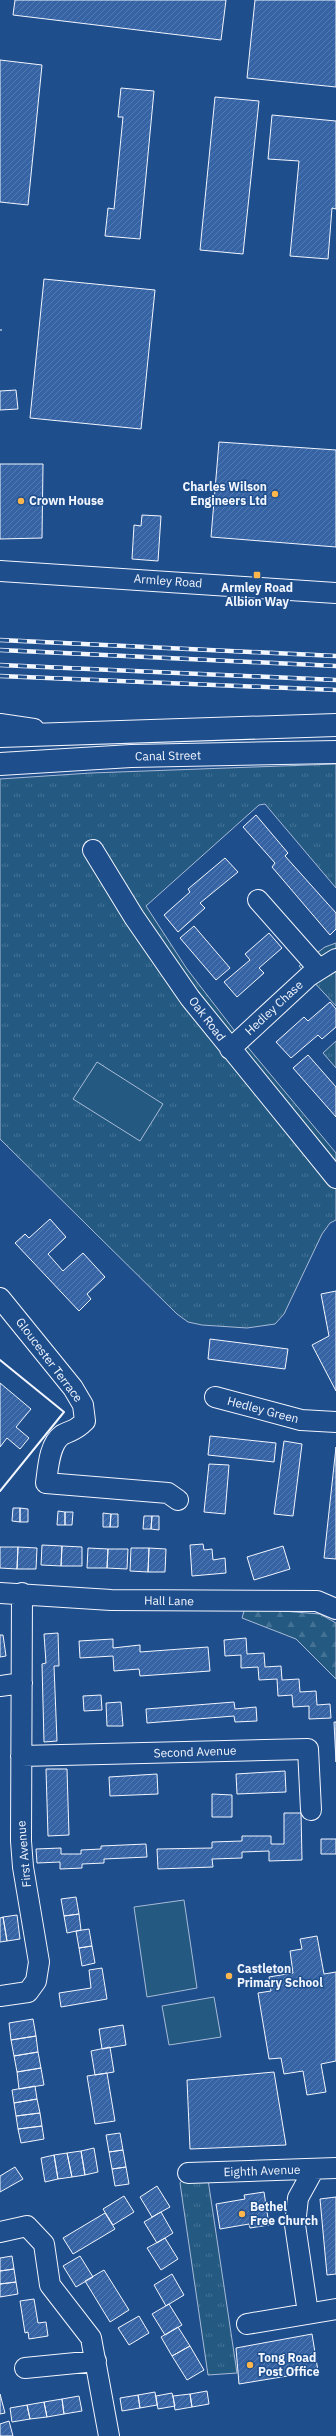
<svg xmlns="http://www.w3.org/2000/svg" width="336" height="2436" font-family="'IBM Plex Sans',sans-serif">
<defs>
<pattern id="grass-tufts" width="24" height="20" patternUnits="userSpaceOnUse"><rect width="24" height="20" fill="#245a82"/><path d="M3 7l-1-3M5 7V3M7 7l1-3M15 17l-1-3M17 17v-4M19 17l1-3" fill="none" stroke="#447295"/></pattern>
<pattern id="forest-firs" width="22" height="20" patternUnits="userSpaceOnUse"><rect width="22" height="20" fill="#245a82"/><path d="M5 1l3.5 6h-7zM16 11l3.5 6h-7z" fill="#447295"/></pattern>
<pattern id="building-hatch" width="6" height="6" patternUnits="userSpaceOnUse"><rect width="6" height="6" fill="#3563a3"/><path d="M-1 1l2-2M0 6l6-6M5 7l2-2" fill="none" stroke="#537ab1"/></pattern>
</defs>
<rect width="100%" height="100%" fill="#1f4e8c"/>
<path fill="url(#grass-tufts)" stroke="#a8bbd7" d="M336,764v124l-71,-84 -6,1 -113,101 41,63 54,70 95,114v67l-6,3 -8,11 -38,80 -9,10 -28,4 -45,-3 -14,-3 -11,-8 -177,-175v-360l91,-6z
M336,943v63l-37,-40 26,-19z
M336,1041v27l-13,-15z
M188,2173h19l30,200 -29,2 -28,-192z"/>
<path fill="url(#forest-firs)" stroke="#a8bbd7" d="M245,1608l75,6 16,9v56l-40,-40 -54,-21z"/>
<path fill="#245a82" stroke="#a8bbd7" d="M97,1062l66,42 -23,37 -67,-42z
M184,1900l13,88 -50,9 -13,-90z
M214,1997l7,40 -52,8 -7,-39z"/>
<path fill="url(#building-hatch)" stroke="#f2f6ff" d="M15,0h211l-5,40 -208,-25z
M255,0h81v87l-89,-9z
M0,60l42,5 -14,140 -28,-3z
M121,88l33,3 -14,148 -35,-3 3,-28 6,1 9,-92h-5z
M215,97l44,4 -16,153 -43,-4z
M272,115l64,6v88l-4,-1 -4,51 -38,-3 9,-95 -31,-2z
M44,279l111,11 -14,139 -111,-11z
M16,390l2,19 -18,1v-19z
M219,442l117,8v97l-125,-10z
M0,464h43l-1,74 -42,1z
M142,515l19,1 -3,45 -26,-2 2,-34 7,1z
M256,815l32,38 -3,3 51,57v16l-6,6 -58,-68 3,-4 -32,-36z
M225,858l13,14 -38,31 5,5 -27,24 -14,-17 26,-23 -2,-3z
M194,926l36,42 -14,12 -36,-42z
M269,933l13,15 -23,20 5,5 -27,24 -13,-15 26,-22 -5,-6z
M330,1002l6,7v18l-14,12 -4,-4 -27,23 -15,-16 28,-25 4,4z
M308,1055l28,32v30l-43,-49z
M50,1219l16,18 -18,17 15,17 20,-18 22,24 -18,17 4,5 -12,12 -64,-68 10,-9 4,4z
M336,1291v100l-24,-46 17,-9 -8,-42z
M210,1339l78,10 -3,20 -77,-10z
M0,1383l31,26 -15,18 13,11 -9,11 -13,-11 -7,9z
M210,1436l66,7 -2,19 -66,-7z
M284,1441l18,3 -9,72 -19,-2z
M336,1447v112l-12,-1z
M209,1464l20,1 -4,49 -21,-2z
M13,1508h7v14l-8,-1z
M20,1508l8,1v13h-8z
M58,1511l7,1v13h-8z
M65,1512h8l-1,13h-7z
M103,1513l8,1 -1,13h-7z
M111,1514h7v13h-8z
M144,1516h8l-1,13h-8z
M152,1516h7v14l-8,-1z
M203,1544l1,6 8,-1 1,11 12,-2 1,15 -34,3 -2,-31z
M42,1545l20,1 -1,20 -20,-1z
M62,1546l20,1v19h-21z
M283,1546l7,23 -36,11 -7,-23z
M0,1547h18l-1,22 -17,-1z
M18,1547l19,1 -1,21h-19z
M88,1548l20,1 -1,19h-20z
M131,1548h18l-1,24 -18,-1z
M149,1548l17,1 -1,23h-17z
M108,1549h20l-1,20 -20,-1z
M58,1633l1,33h-5l3,75 -13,1 -2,-78 4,-1 -2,-29z
M0,1635h3l3,21 -6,1z
M246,1638l1,16 17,-1 1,14 16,-1 1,14 17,-1 1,13 16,-1 1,14 13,-1 1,14 -22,1v-13l-16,1 -1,-12 -14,1 -1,-17 -18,1 -1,-13 -17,1v-13l-16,1 -1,-16z
M113,1639v9l27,-3v7l68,-5 2,24 -70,5 -1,-7 -25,2 -1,-15 -33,2 -1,-17z
M101,1695l1,15 -18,1 -1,-15z
M121,1702l2,24h-16l-1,-23z
M234,1702l1,7 21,-2 1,14 -22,1 -1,-6 -87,7 -1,-14z
M334,1722h2v40z
M46,1769h21l2,66 -21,1z
M285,1771l1,21 -49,2 -1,-20z
M157,1774l1,20 -48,2 -1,-19z
M212,1794l20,1v22h-20z
M284,1813h17l1,47 -33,1v-10l-27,1v6l-30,1 1,8 -55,2 -1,-20 55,-1v-6l30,-1v-5h29v8h13z
M321,1839h15v15h-15z
M146,1844l1,13 -43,2v4l-22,1v4l-22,1v-7l-23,1 -1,-14 25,-1v6h20v-4l20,-1v-3z
M76,1897l3,17 -15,2 -3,-17z
M79,1914l2,16 -14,3 -3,-17z
M17,1915l3,24 -13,2 -4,-24z
M3,1917l4,24 -7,1v-24z
M89,1929l3,17 -13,2 -3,-17z
M317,1936l7,38 12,-2v89l-15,3 5,28 -19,3 -4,-24 -19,3 -3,-16 -12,1 -11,-66 13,-2 -2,-14 24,-4 -3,-22 12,-2 -2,-10z
M92,1946l3,17 -13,3 -3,-18z
M102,1968l5,31 -46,8 -2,-14 32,-5 -2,-18z
M33,2019l3,17 -25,4 -2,-17z
M123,2025l3,20 -24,4 -3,-20z
M36,2036l2,16 -24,4 -3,-16z
M110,2047l4,25 -19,3 -4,-24z
M38,2052l3,16 -24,4 -3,-16z
M41,2068l3,17 -25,4 -2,-17z
M274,2072l12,73 -96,4 -3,-69z
M107,2073l8,48 -20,3 -8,-48z
M35,2086l2,13 -23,4 -2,-13z
M37,2099l3,14 -24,3 -2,-13z
M40,2113l2,13 -24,3 -2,-13z
M42,2126l2,13 -23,4 -3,-14z
M120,2133l3,17 -14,2 -3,-17z
M94,2148l4,24 -13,3 -4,-24z
M123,2150l3,17 -14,2 -3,-17z
M81,2151l4,24 -13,2 -5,-24z
M67,2153l5,24 -14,2 -4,-24z
M54,2155l4,24 -13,3 -4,-24z
M15,2167l8,12 -23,13v-16z
M126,2167l3,17 -14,2 -3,-17z
M157,2186l13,21 -18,10 -12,-20z
M264,2192l5,33 -19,3 -1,-4 -29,5 -4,-25 29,-5 -1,-4z
M124,2196l10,16 -21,13 -10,-16z
M336,2197v77l-9,1 -7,-76z
M161,2212l12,21 -16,10 -13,-21z
M105,2213l10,16 -42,25 -10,-16z
M165,2238l13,21 -17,11 -14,-22z
M12,2256l2,13 -14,2v-13z
M80,2256l13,21 -17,10 -13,-21z
M14,2269l2,13 -16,2v-13z
M104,2270l25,40 -19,12 -25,-41z
M172,2274l12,21 -18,11 -12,-21z
M16,2282l2,12 -18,3v-13z
M34,2299l4,24 8,-1 2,14 -19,3 -1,-7 -3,1 -5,-32z
M169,2304l13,21 -17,10 -13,-21z
M139,2316l10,17 -20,12 -11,-17z
M178,2327l12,19 -18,10 -11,-19z
M312,2334l6,37 -79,13 -3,-36z
M190,2346l14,24 -17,10 -15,-24z
M207,2391l2,13 -17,3 -2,-13z
M155,2392l2,13 -17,3 -2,-13z
M172,2393l3,13 -17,3 -2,-13z
M0,2394l5,19 -5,1z
M190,2394l2,13 -17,3 -2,-14z
M138,2395l2,13 -18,3 -2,-13z
M79,2396l3,15 -18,3 -2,-15z
M62,2399l2,15 -17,3 -3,-15z
M44,2402l3,15 -17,2 -3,-14z
M27,2405l3,14 -18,3 -2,-14z
M9,2421l4,15h-13v-12z"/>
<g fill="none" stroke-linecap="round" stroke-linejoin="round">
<g stroke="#f2f6ff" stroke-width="22">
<path id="minor" d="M0,571l336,22
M0,724l34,5
M93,850l41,67 56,81 146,180
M258,900l60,68
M230,1049l79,-73 27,-17
M0,1298l73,90 10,17 2,16c-11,11 -12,8 -23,14 -13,9 -14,34 -16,48l122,10 10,7
M215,1397l86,23 35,2
M0,1593l111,7 206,1 19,8
M0,1686l22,-3
M21,1756l287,-7 3,61
M0,1996l28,-4 8,-11 3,-19 -16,-95 -2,-26 1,-248
M188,2173l148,-5
M0,2232l27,-6 17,18 6,41 41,53 18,98
M308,2313l-13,-88 3,-27 16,-29
M247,2324l89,-15
M25,2368l71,-7"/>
</g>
<g stroke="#f2f6ff" stroke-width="24">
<path id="major" d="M0,736l336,-11
M0,764l131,-8 205,-4"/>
</g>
<use href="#minor" stroke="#1f4e8c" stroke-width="20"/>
<use href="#major" stroke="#1f4e8c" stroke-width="22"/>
<g stroke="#f2f6ff" stroke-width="4.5">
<path id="rail" d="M0,640l336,16
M0,650l336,16
M0,665l336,15
M0,676l336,14"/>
</g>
<use href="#rail" stroke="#1f4e8c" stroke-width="3" stroke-dasharray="9" stroke-linecap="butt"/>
<path stroke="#f2f6ff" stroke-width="1" stroke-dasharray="5 2" stroke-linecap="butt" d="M0,330h2"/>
<path stroke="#f2f6ff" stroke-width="2" d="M0,1360l64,52 -64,79"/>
</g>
<g fill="#ffb74d" stroke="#1f4e8c" stroke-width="1.5">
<circle cx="275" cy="494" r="4"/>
<circle cx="21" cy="501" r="4"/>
<rect x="253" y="571" width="8" height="8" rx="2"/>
<circle cx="229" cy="1976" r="4"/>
<circle cx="242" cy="2214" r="4"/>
<circle cx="250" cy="2365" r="4"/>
</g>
<g text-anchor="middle" stroke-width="3" stroke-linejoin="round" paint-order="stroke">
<g font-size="12" font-weight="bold" fill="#f2f6ff" stroke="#1f4e8c" text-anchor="start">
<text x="267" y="491" text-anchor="end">Charles Wilson<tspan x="267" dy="14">Engineers Ltd</tspan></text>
<text x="29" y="505">Crown House</text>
<text x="257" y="592" text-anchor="middle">Armley Road<tspan x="257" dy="14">Albion Way</tspan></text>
<text x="237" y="1973">Castleton<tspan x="237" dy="14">Primary School</tspan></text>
<text x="250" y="2211">Bethel<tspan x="250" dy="14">Free Church</tspan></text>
<text x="258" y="2362">Tong Road<tspan x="258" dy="14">Post Office</tspan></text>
</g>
<g font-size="12" fill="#f2f6ff" stroke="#1f4e8c">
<text transform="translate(168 581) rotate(4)" y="4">Armley Road</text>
<text transform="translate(168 756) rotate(-1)" y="4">Canal Street</text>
<text transform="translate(274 1008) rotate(-43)" y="4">Hedley Chase</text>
<text transform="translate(207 1019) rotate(53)" y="4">Oak Road</text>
<text transform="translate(49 1360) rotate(53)" y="4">Gloucester Terrace</text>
<text transform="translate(263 1410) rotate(15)" y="4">Hedley Green</text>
<text transform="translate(169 1601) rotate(1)" y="4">Hall Lane</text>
<text transform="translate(195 1752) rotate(-2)" y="4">Second Avenue</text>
<text transform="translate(24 1854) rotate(-95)" y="4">First Avenue</text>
<text transform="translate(262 2171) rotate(-2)" y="4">Eighth Avenue</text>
</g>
</g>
</svg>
